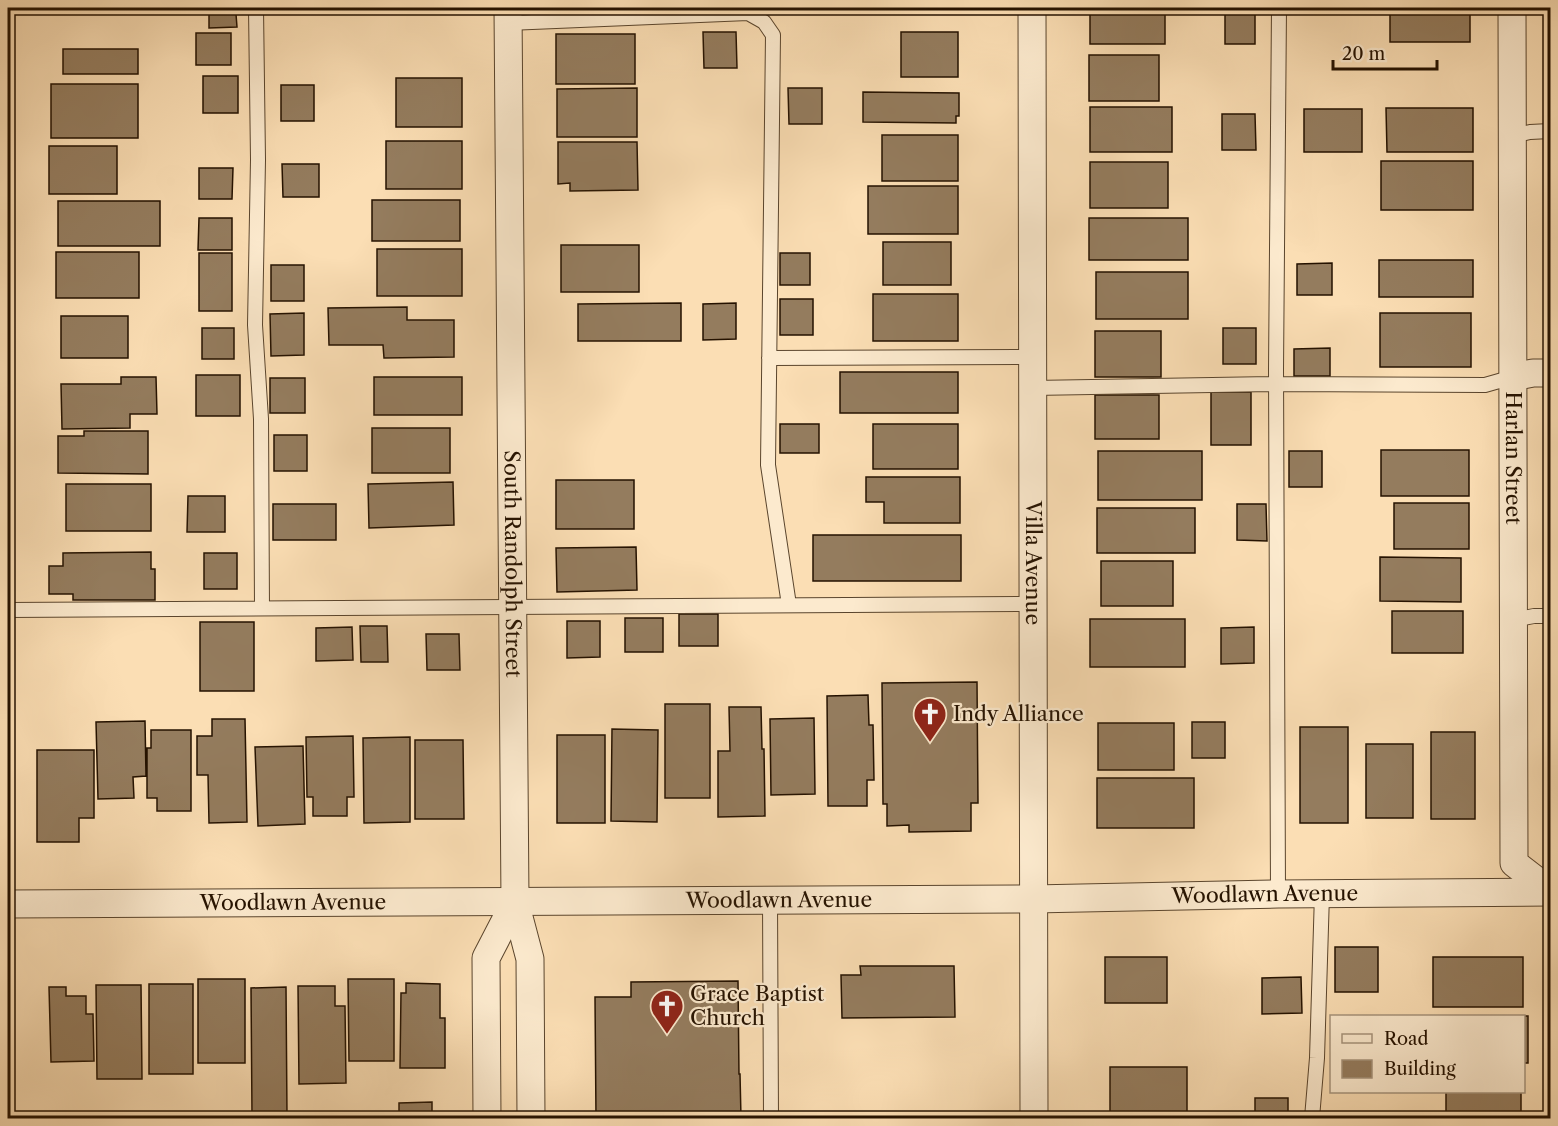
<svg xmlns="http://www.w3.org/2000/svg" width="1558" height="1126" font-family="'Libre Caslon Text',serif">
<rect width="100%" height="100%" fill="#fbdeb4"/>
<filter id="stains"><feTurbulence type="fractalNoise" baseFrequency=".00333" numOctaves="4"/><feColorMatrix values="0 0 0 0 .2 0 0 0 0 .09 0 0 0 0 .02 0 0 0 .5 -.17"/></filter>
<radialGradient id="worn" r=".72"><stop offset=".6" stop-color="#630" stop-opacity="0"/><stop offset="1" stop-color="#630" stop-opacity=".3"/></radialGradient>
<path fill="#947c5e" stroke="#251200" stroke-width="1.5" d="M61,8h95v2h-95z
M195,8h45v6h-4l1,13 -28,1v-15l-14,1z
M1090,8h75v36h-75z
M1390,8h80v34h-80z
M1225,14h30v30h-30z
M703,32h33l1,36h-33z
M901,32h57v45h-57z
M196,33h35v32h-35z
M556,34h79v50h-79z
M63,49h75v25h-75z
M1089,55h70v46h-70z
M203,76h35v37h-35z
M396,78h66v49h-66z
M51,84h87v54h-87z
M281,85h33v36h-33z
M637,88v49h-80v-48z
M788,88h34v36h-33z
M863,92l96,1v23h-3v7l-93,-1z
M1090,107h82v45h-82z
M1386,108h87v44h-86z
M1304,109h58v43h-58z
M1222,114h33l1,36h-34z
M882,135h76v46h-76z
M386,141h76v48h-76z
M558,142h79l1,48 -68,1v-8l-12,1z
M1547,143h3v50h-2z
M49,146h68v48h-68z
M1381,161h92v49h-92z
M1090,162h78v46h-78z
M282,164h37v33h-36z
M199,168h34l-1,31h-33z
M868,186h90v48h-90z
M372,200h88v41h-88z
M58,201h102v45h-102z
M1547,209h3v102h-1z
M199,218h33v32h-34z
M1089,218h99v42h-99z
M883,242h68v43h-68z
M561,245h78v47h-78z
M377,249h85v47h-85z
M56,252h83v46h-83z
M199,253h33v58h-33z
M780,253h30v32h-30z
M1379,260h94v37h-94z
M1332,263v32h-35v-31z
M271,265h33v36h-33z
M1096,272h92v47h-92z
M873,294h85v47h-85z
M780,299h33v36h-33z
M681,303v38h-103v-37z
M736,303v36l-33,1v-36z
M407,307v13h47v37l-70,1 -1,-13h-54l-1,-37z
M304,313v42l-33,1 -1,-42z
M1380,313h91v54h-91z
M61,316h67v42h-67z
M202,328h32v31h-32z
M1223,328h33v36h-33z
M1095,331h66v46h-66z
M1330,348v28h-36v-27z
M840,372h118v41h-118z
M196,375h44v41h-44z
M121,377h35l1,37h-27v14l-68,1 -1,-45h60z
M374,377h88v38h-88z
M270,378h35v35h-35z
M1211,392h40v53h-40z
M1095,395h64v44h-64z
M1546,405h4v90h-4z
M780,424h39v29h-39z
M873,424h85v45h-85z
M372,428h78v45h-78z
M84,431h64v43l-90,-1v-37h26z
M274,435h33v36h-33z
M1381,450h88v46h-88z
M1098,451h104v49h-104z
M1289,451h33v36h-33z
M866,477h94v46h-76v-21h-18z
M556,480h78v49h-78z
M453,482l1,43 -85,3 -1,-44z
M66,484h85v47h-85z
M188,496h37v36h-38z
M1394,503h75v46h-75z
M273,504h63v36h-63z
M1237,504h29l1,37 -30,-1z
M1097,508h98v45h-98z
M813,535h148v46h-148z
M636,547l1,43 -80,2 -1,-44z
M151,552v17h4v31h-82v-6h-24v-28h14v-13z
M204,553h33v36h-33z
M1380,557l81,1v44l-81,-1z
M1101,561h72v45h-72z
M1392,611h71v42h-71z
M679,614h39v32h-39z
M625,618h38v34h-38z
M1090,619h95v48h-95z
M567,621h33v36l-33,1z
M200,622h54v69h-54z
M360,626h27l1,36h-27z
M352,627l1,33 -37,1v-33z
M1254,627v36l-33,1v-36z
M426,634h33l1,36h-33z
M977,682l1,121h-7v28l-62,1v-7l-22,1v-22h-4l-1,-121z
M868,695l1,30h4l1,55h-7v26h-39l-1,-110z
M665,704h45v94h-45z
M729,707h32l1,42h2l1,67 -47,1v-66h12z
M814,718l1,76 -44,1 -1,-76z
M212,719h33l2,103 -38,1 -1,-48h-11v-39h15z
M145,721l1,55 -13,1 1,21 -36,1 -2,-77z
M1192,722h33v36h-33z
M1098,723h76v47h-76z
M1300,727h48v96h-48z
M612,729l46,1 -1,92 -46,-1z
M151,730h40v81h-34v-13h-10v-50h4z
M1431,732h44v87h-44z
M557,735h48v88h-48z
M353,736l1,61h-7v19h-34v-19h-6l-1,-60z
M410,737v85l-46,1 -1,-85z
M415,740h48l1,79h-49z
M1366,744h47v74h-47z
M303,746l2,78 -47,2 -3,-79z
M37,750h57v68h-15v24h-42z
M1097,778h97v50h-97z
M1335,947h43v45h-43z
M1105,957h62v46h-62z
M1433,957h90v50h-90z
M860,966h94l1,51 -113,1 -1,-43h20z
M1301,977l1,36 -40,1v-36z
M198,979h47v84h-47z
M348,979h46v82h-45z
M738,981l1,93h1l1,44h-145l-1,-121h36v-15z
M406,983l34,1v34h5v50h-45l1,-75h5z
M149,984h44v90h-44z
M96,985h45l1,94h-45z
M298,986h37v20h10l1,77 -47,1z
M49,987h17v9h20v18h7l1,47 -43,1z
M286,987l1,128h-35l-1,-127z
M1456,1016h72v47h-4v-47z
M1110,1067h77v51h-77z
M1446,1092h75v26l-75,-1z
M1255,1098h33v20h-33z
M432,1102v16h-33v-15z"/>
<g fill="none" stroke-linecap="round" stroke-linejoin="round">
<g stroke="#5a452d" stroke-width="16">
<path id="service" d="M256,8l2,152 -3,165 6,94 1,189
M508,23l240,-10 16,9 9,13 -5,430 21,140
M1512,136l18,-4 20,-1
M769,358l263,-1
M1032,388l245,-4 208,1 28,-8
M8,610l1025,-6
M1513,620l21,-4h16
M1278,894l-2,-525 3,-361
M770,900l1,218
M1312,1118l5,-60 5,-164"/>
</g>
<g stroke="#5a452d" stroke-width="29">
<g id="minor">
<path id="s1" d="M508,8l7,894 15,57 1,159"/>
<path id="s2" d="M1032,8l2,1110"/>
<path id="s3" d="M1512,8l2,855 36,28"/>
<path d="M1513,377l20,-4h17"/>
<path id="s4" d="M8,904l1025,-5 245,-5 272,-2"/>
<path d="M487,1118l-1,-160 29,-56"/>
</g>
</g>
<use href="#service" stroke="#fceace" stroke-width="14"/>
<use href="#minor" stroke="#fceace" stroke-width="27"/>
</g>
<defs>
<g id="church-pin" transform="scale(1.725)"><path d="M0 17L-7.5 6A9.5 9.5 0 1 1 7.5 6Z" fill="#8f2418" stroke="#fceace"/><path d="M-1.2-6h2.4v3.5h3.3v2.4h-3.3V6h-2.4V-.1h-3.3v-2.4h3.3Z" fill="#fff"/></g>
</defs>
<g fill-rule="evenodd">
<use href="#church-pin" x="930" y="714"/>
<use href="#church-pin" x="667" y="1006"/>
</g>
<g text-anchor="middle" stroke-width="4.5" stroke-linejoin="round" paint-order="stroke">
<g font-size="21" fill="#251200" stroke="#fceace">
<text dy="7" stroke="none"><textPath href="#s3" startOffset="450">Harlan Street</textPath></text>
<text dy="7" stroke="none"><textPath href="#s2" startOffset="555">Villa Avenue</textPath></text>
<text dy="7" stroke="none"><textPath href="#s1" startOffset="556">South Randolph Street</textPath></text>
<text dy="7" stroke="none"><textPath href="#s4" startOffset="1257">Woodlawn Avenue</textPath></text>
<text dy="7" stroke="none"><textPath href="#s4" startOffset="771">Woodlawn Avenue</textPath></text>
<text dy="7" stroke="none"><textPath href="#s4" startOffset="285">Woodlawn Avenue</textPath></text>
</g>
<g font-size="21" fill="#251200" stroke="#fceace" text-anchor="start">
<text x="953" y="721">Indy Alliance</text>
<text x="690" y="1001">Grace Baptist<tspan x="690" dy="24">Church</tspan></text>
</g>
</g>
<rect width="1558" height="1126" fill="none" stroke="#fbdeb4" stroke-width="30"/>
<rect x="9" y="9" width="1540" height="1108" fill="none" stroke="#251200" stroke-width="3"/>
<rect x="15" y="15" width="1528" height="1096" fill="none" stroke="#251200" stroke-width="1.5"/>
<rect x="1330" y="1015" width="195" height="78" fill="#fceace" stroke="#a6947c" stroke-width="1.5"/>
<rect x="1342" y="1034" width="30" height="9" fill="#fceace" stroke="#a6947c" stroke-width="1.5"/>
<text x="1384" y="1045" font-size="18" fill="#251200">Road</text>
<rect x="1342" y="1060" width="30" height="18" fill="#947c5e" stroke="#a6947c" stroke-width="1.5"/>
<text x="1384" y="1075" font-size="18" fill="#251200">Building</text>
<path d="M1333 60v9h104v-9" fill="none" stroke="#251200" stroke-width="3"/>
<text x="1342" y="60" font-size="18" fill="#251200" stroke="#fceace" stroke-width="4.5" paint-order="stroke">20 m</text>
<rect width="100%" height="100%" filter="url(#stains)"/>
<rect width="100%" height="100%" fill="url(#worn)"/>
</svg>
